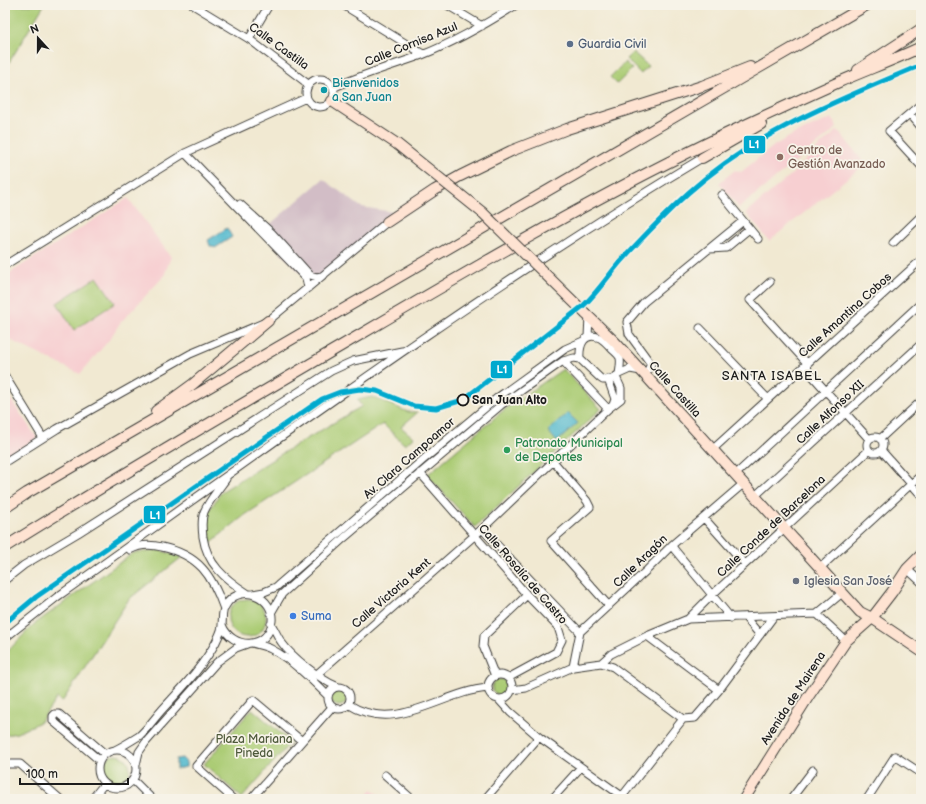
<svg xmlns="http://www.w3.org/2000/svg" width="926" height="804" font-family="'Balsamiq Sans',sans-serif">
<rect width="100%" height="100%" fill="#f7f3e8"/>
<filter id="ink" filterUnits="userSpaceOnUse"><feTurbulence type="fractalNoise" baseFrequency=".025" numOctaves="2"/><feDisplacementMap in="SourceGraphic" scale="8" xChannelSelector="R" yChannelSelector="G"/><feConvolveMatrix kernelMatrix="1 2 1 2 8 2 1 2 1" color-interpolation-filters="sRGB"/></filter>
<filter id="wash" filterUnits="userSpaceOnUse"><feTurbulence type="fractalNoise" baseFrequency=".012" numOctaves="4" result="noise"/><feDisplacementMap in="SourceGraphic" scale="16" xChannelSelector="R" yChannelSelector="G"/><feGaussianBlur stdDeviation="0.9" result="paint"/><feColorMatrix in="noise" values="0 0 0 0 0 0 0 0 0 0 0 0 0 0 0 0 0 1.4 0 .05"/><feComposite in="paint" operator="in"/></filter>
<g filter="url(#wash)">
<rect width="100%" height="100%" fill="#f1e9d2"/>
<path fill="#f7cfd1" d="M832,118l5,10 -98,80 -20,-25 16,-13 6,2 34,-27 21,-12z
M838,130l27,34 -96,77 -23,-28 46,-39 26,-27z
M128,198l43,59 -7,19 -44,47 -11,17 -29,34 -66,-32 -9,-6v-60z
M5,391l32,47 -32,22z
M372,789l11,10h-20z"/>
<path fill="#d2bdc6" d="M323,179l38,28 39,6 -88,72 -51,-53z"/>
<path fill="#abcc75" stroke="#647448" d="M5,5h39l-39,64z
M633,52l15,14 -7,8 -15,-15z
M625,62l7,7 -15,15 -7,-7z
M97,277l18,26 -41,27 -17,-27z
M563,369l38,40 -126,118 -48,-52 78,-66z
M372,397l36,15h10l-17,15 13,11 -10,6 -21,-20 -138,91 -36,29 -2,-13v-17l14,-22 65,-41 76,-45 -5,-6z
M159,550l23,7 -53,42 -67,103 -5,-4 -17,24 -23,11 -12,2v-81l28,-29 100,-72z
M228 618a19 19 0 1 1 38 0a19 19 0 1 1-38 0Z
M492 687a8 8 0 1 1 16 0a8 8 0 1 1-16 0Z
M331 698a8 8 0 1 1 16 0a8 8 0 1 1-16 0Z
M252,709l39,33 -49,56 -38,-34z
M102 769a14 14 0 1 1 28 0a14 14 0 1 1-28 0Z"/>
<path fill="#4fb8cd" stroke="#366a74" d="M227,228l5,9 -17,11 -2,-2h-3l-2,-6z
M568,413l10,10 -21,19 -9,-11z
M182,758l4,4v5l-10,2v-10z"/>
</g>
<g filter="url(#ink)">
<g fill="none" stroke-linecap="round" stroke-linejoin="round">
<g stroke="#3c3b37" stroke-width="9">
<path id="street" d="M193,5l56,34 59,45
M343,5l80,49
M447,5l35,21
M249,39l20,-34
M306 93a14 14 0 1 1 28 0a14 14 0 1 1-28 0Z
M333,88c29,-14 59,-22 89,-33 33,-13 64,-31 94,-50
M921,104l-32,27 32,35
M910,114l11,13
M185,153l121,125 2,10
M722,195l36,44
M240,204l32,29 38,42 7,2 7,-2
M893,243l28,-27
M710,249l16,-1 23,-19
M5,265l180,-112 121,-55
M770,282l-20,18 57,63 1,8 61,68
M700,328l68,71
M588,337l1,-21
M563,361l45,48
M619,374c1,-6 2,-11 1,-16 -1,-3 -5,-6 -8,-9 -4,-4 -7,-8 -12,-11 -16,-7 -21,7 -20,21l20,19 3,2 9,-1 7,-5 11,-5 11,2
M5,376l38,62
M645,376l6,-12 -22,-30 -2,-12 17,-20 99,-81
M608,379l7,20 -2,6
M867 445a8 8 0 1 1 16 0a8 8 0 1 1-16 0Z
M880,439l41,-38
M712,450l209,-190
M881,450l40,45
M553,461l34,40 3,6 -39,34 58,65
M5,462l52,-33 133,-75 78,-33 119,-99
M420,473l107,122 31,32 4,13 -6,12 -48,26
M735,475l186,-172
M226,479c-7,10 -17,21 -22,33 -3,8 -2,17 -1,25 4,27 22,42 44,56
M754,497l167,-153
M704,518l41,46
M482,529l98,103
M672,545l2,4 57,69
M130,550c10,-6 20,-6 32,-3 37,8 50,28 62,62
M820,568l101,-93
M907,569l14,13
M5,580l19,-15 54,-32 253,-162 22,-10 49,-10
M253,594l11,-2 12,-5 148,-128 73,-61 68,-49 18,-8
M271,613l11,-19 62,-56 157,-133 62,-44 11,-3 6,1
M817,614l25,-21
M745,617l15,18
M688,619l24,-24 157,-145
M271,624c4,6 7,14 11,19 10,14 39,37 54,43
M647,636l72,54
M5,638l52,-41c212,-151 422,-306 645,-439
M252,643c6,2 13,3 19,6 21,11 39,29 56,46
M601,663l10,-9 36,-18 41,-17 129,-5 29,27
M573,667l7,-35 67,-62 25,-25 71,-61
M488 687a12 12 0 1 1 24 0a12 12 0 1 1-24 0Z
M316,675l166,-146 126,-120 13,-10v-11l-5,-11
M495,676l-12,-30 1,-10 43,-41
M328 698a11 11 0 1 1 22 0a11 11 0 1 1-22 0Z
M512,690l14,-2 47,-21 28,-4 12,4 70,52
M499,700l11,12 29,25 87,62
M348,704c48,31 92,-12 140,-16
M98 769a19 19 0 1 1 38 0a19 19 0 1 1-38 0Z
M115,750c8,-4 16,-9 24,-14 8,-7 15,-17 22,-25 19,-21 41,-43 55,-69 2,-5 6,-11 6,-17 1,-9 -1,-14 6,-23 15,-18 46,-5 44,19 -3,29 -40,29 -50,4
M99,760l-46,-39v-5l2,-2h4l46,40
M5,764h15l40,35
M136,765l3,-13 7,-10 71,-80 19,-14 11,-4
M385,775l27,24
M133,780l19,19
M92,799l12,-15
M233,799l-37,-33 57,-66 49,41
M251,799l81,-92
M485,799l54,-62
M552,799l29,-32
M620,799l63,-80 12,-1 24,-28 55,-74
M791,799l22,-29
M867,799l28,-43 26,17"/>
</g>
<g stroke="#3c3b37" stroke-width="12">
<path id="secondary" d="M858,70l63,-41
M332,101l65,43
M702,158l59,-34
M387,222l48,-32 25,-14 51,-25 56,-22 135,-43 48,-19
M586,314l29,28 245,270 12,6 49,33
M156,411l37,-27 75,-63
M5,508l22,-15 86,-50 754,-438
M5,547c108,-68 219,-132 329,-197 116,-68 232,-137 353,-197 50,-25 101,-48 152,-71 27,-12 55,-22 82,-35
M744,799l64,-102 38,-56 26,-23 20,-26 15,-23 14,-14"/>
</g>
<use href="#street" stroke="#fff" stroke-width="7"/>
<use href="#secondary" stroke="#fee3d2" stroke-width="10"/>
<g stroke="#3c3b37" stroke-width="12" stroke-linecap="butt">
<path id="secondary-bridge" d="M397,144l86,69 103,101"/>
</g>
<use href="#secondary-bridge" stroke="#fee3d2" stroke-width="10"/>
<g stroke="#f7f3e8" stroke-width="8">
<path id="metro-1" d="M5,623l31,-26 286,-198 18,-7 20,-3 17,2 37,15 22,2 27,-8 120,-94c14,-13 25,-30 37,-44 22,-24 44,-47 68,-69 67,-61 151,-93 233,-128"/>
</g>
<use href="#metro-1" stroke="#00a9ce" stroke-width="5"/>
</g>
</g>
<circle fill="#5c6f8a" stroke="#f7f3e8" stroke-width="1.5" cx="570" cy="44" r="4"/>
<circle fill="#0f9aa8" stroke="#f7f3e8" stroke-width="1.5" cx="324" cy="90" r="4"/>
<circle fill="#8d6e63" stroke="#f7f3e8" stroke-width="1.5" cx="780" cy="157" r="4"/>
<circle fill="#f7f3e8" stroke="#1c1c1c" stroke-width="2" cx="463" cy="400" r="5.5"/>
<circle fill="#2e9e5b" stroke="#f7f3e8" stroke-width="1.5" cx="507" cy="450" r="4"/>
<circle fill="#6b7280" stroke="#f7f3e8" stroke-width="1.5" cx="796" cy="581" r="4"/>
<circle fill="#3f7fe0" stroke="#f7f3e8" stroke-width="1.5" cx="293" cy="616" r="4"/>
<g text-anchor="middle" stroke-width="3.5" stroke-linejoin="round" paint-order="stroke">
<g font-size="12" fill="#1c1c1c" stroke="#f7f3e8">
<text transform="translate(411 44) rotate(-22)" y="4">Calle Cornisa Azul</text>
<text transform="translate(279 46) rotate(36)" y="4">Calle Castilla</text>
<text transform="translate(845 315) rotate(-42)" y="4">Calle Amantina Cobos</text>
<text transform="translate(675 389) rotate(48)" y="4">Calle Castilla</text>
<text transform="translate(830 412) rotate(-43)" y="4">Calle Alfonso XII</text>
<text transform="translate(409 458) rotate(-41)" y="4">Av. Clara Campoamor</text>
<text transform="translate(771 526) rotate(-43)" y="4">Calle Conde de Barcelona</text>
<text transform="translate(640 561) rotate(-44)" y="4">Calle Aragón</text>
<text transform="translate(523 574) rotate(49)" y="4">Calle Rosalía de Castro</text>
<text transform="translate(391 593) rotate(-41)" y="4">Calle Victoria Kent</text>
<text transform="translate(793 698) rotate(-57)" y="4">Avenida de Mairena</text>
</g>
<g font-size="12" fill="#4e5e75" stroke="#f7f3e8" text-anchor="start">
<text x="578" y="48">Guardia Civil</text>
</g>
<g font-size="12" fill="#0d838f" stroke="#f7f3e8" text-anchor="start">
<text x="332" y="87">Bienvenidos<tspan x="332" dy="14">a San Juan</tspan></text>
</g>
<g font-size="12" fill="#785e54" stroke="#f7f3e8" text-anchor="start">
<text x="788" y="154">Centro de<tspan x="788" dy="14">Gestión Avanzado</tspan></text>
</g>
<g font-size="12" font-weight="bold" fill="#1c1c1c" stroke="#f7f3e8" text-anchor="start">
<text x="472" y="404">San Juan Alto</text>
</g>
<g font-size="12" fill="#27864d" stroke="#f7f3e8" text-anchor="start">
<text x="515" y="447">Patronato Municipal<tspan x="515" dy="14">de Deportes</tspan></text>
</g>
<g font-size="12" fill="#5b616d" stroke="#f7f3e8" text-anchor="start">
<text x="804" y="585">Iglesia San José</text>
</g>
<g font-size="12" fill="#366cbe" stroke="#f7f3e8" text-anchor="start">
<text x="301" y="620">Suma</text>
</g>
<g font-size="12" fill="#4e5a3b" stroke="#f7f3e8">
<text x="254" y="743">Plaza Mariana<tspan x="254" dy="14">Pineda</tspan></text>
</g>
<g font-size="13" letter-spacing="1" fill="#1c1c1c" stroke="#f7f3e8">
<text x="772" y="380">SANTA ISABEL</text>
</g>
</g>
<g stroke="#f7f3e8" stroke-width="1.5">
<rect x="743" y="135" width="23" height="19" rx="4" fill="#00a9ce"/>
<rect x="490" y="360" width="23" height="19" rx="4" fill="#00a9ce"/>
<rect x="143" y="505" width="23" height="19" rx="4" fill="#00a9ce"/>
</g>
<g font-size="11" text-anchor="middle" font-weight="bold" fill="#fff">
<text x="754" y="148">L1</text>
<text x="502" y="373">L1</text>
<text x="155" y="519">L1</text>
</g>
<rect width="926" height="804" fill="none" stroke="#f7f3e8" stroke-width="20"/>
<g transform="translate(38 38) rotate(339)" stroke="#f7f3e8" stroke-width="3" paint-order="stroke">
<path d="M0-3L7 15L0 10L-7 15Z" fill="#1c1c1c"/>
<text y="-6" font-size="11" font-weight="bold" text-anchor="middle" fill="#1c1c1c">N</text>
</g>
<path d="M20 778v6h108v-6" fill="none" stroke="#1c1c1c" stroke-width="2"/>
<text x="26" y="778" font-size="12" fill="#1c1c1c" stroke="#f7f3e8" stroke-width="3" paint-order="stroke">100 m</text>
</svg>
